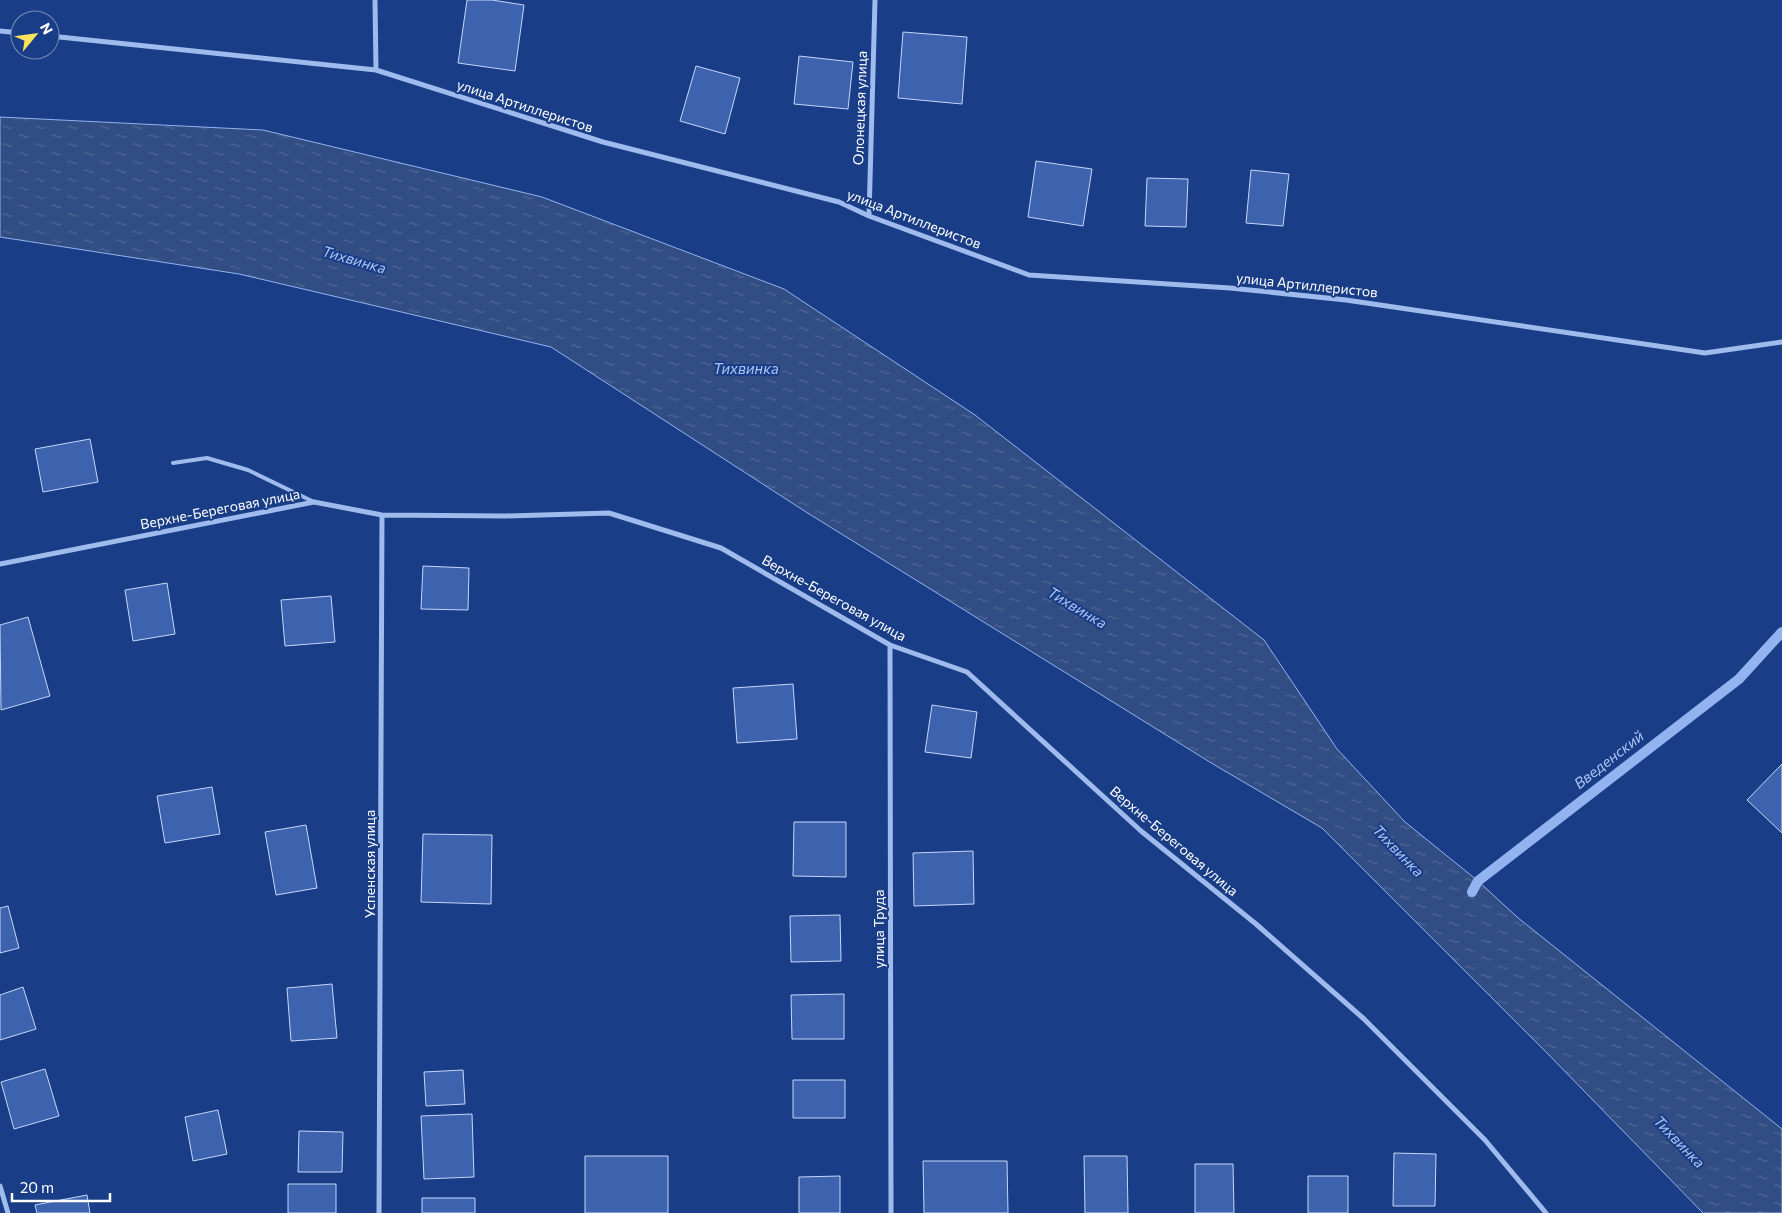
<svg xmlns="http://www.w3.org/2000/svg" width="1782" height="1213" font-family="Commissioner,sans-serif">
<defs>
<pattern id="water-ripples" width="26" height="14" patternUnits="userSpaceOnUse" patternTransform="scale(1.25)"><rect width="26" height="14" fill="#324d84"/><path d="M2 4q2-2 4 0t4 0M15 11q2-2 4 0t4 0" fill="none" stroke="#516896"/></pattern>
</defs>
<rect width="100%" height="100%" fill="#193d86"/>
<path fill="url(#water-ripples)" stroke="#92b3ef" d="M0,117l263,13 279,67 242,92 191,126 289,225 73,109 68,73 73,59 39,36 265,212v84h-79l-156,-160 -225,-225 -109,-64 -407,-252 -255,-165 -312,-73 -239,-37z"/>
<g fill="none" stroke-linecap="round" stroke-linejoin="round">
<path stroke="#92b3ef" stroke-width="10" d="M1472,892l6,-11 261,-202 43,-47"/>
</g>
<path fill="#3d63ae" stroke="#c5d7f9" d="M467,0h25l32,5 -9,66 -57,-8z
M903,32l64,5 -5,67 -64,-6z
M799,56l54,6 -5,47 -54,-5z
M696,66l44,12 -15,56 -45,-13z
M1036,161l56,8 -9,57 -55,-9z
M1251,170l38,4 -6,52 -37,-3z
M1147,178l41,1 -2,48 -41,-1z
M90,439l8,43 -55,10 -8,-43z
M423,566l46,2 -1,42 -47,-1z
M167,583l8,51 -42,7 -8,-51z
M331,596l4,46 -50,4 -4,-46z
M28,617l22,79 -49,14 -1,-85z
M793,684l4,55 -60,4 -4,-55z
M932,705l45,7 -6,46 -46,-6z
M1782,764v69l-35,-33z
M212,787l8,47 -55,9 -8,-47z
M794,822h52v55l-53,-1z
M306,825l11,63 -41,7 -11,-63z
M423,834l69,1 -1,69 -70,-2z
M973,851l1,53 -60,2 -1,-53z
M8,906l11,42 -19,5v-45z
M840,915l1,46 -50,1 -1,-46z
M332,984l5,54 -46,3 -4,-53z
M23,987l13,42 -36,11v-45z
M844,994v45h-52l-1,-44z
M45,1069l14,47 -45,13 -13,-47z
M463,1070l2,34 -39,2 -2,-34z
M793,1080h52v38h-52z
M218,1110l9,44 -34,7 -8,-44z
M472,1114l2,63 -50,2 -3,-63z
M299,1131l44,1 -1,40h-44z
M1394,1153l42,1 -1,52h-42z
M585,1156h83v57h-83z
M1084,1156h43l1,57h-43z
M923,1161h84l1,52h-84z
M1195,1164h38l1,49h-39z
M840,1176v37h-41v-36z
M1308,1176h40v37h-40z
M288,1184h48v29h-48z
M87,1195l3,18h-53l-2,-8z
M422,1198h53v15h-53z"/>
<g fill="none" stroke-linecap="round" stroke-linejoin="round">
<path stroke="#9fbaec" stroke-width="4" d="M173,463l34,-5 41,12 66,32"/>
<path stroke="#9fbaec" stroke-width="5" d="M375,0l1,70
M0,31l20,2
M50,36l326,34 227,72 236,60 30,14 160,59 201,13 116,12 359,53 77,-11
M869,216l6,-216
M0,564l314,-62 68,13 123,1 104,-3 112,35 169,97 77,27 174,159 115,93 108,95 121,121 61,73
M890,645l1,568
M0,1186l8,27
M379,1213l3,-698"/>
</g>
<g text-anchor="middle" stroke-width="4" stroke-linejoin="round" paint-order="stroke">
<g font-size="14" fill="#fff" stroke="#193d86">
<text transform="translate(525 106) rotate(18)" y="5">улица Артиллеристов</text>
<text transform="translate(860 108) rotate(-88)" y="5">Олонецкая улица</text>
<text transform="translate(914 219) rotate(21)" y="5">улица Артиллеристов</text>
<text transform="translate(1307 285) rotate(6)" y="5">улица Артиллеристов</text>
<text transform="translate(220 509) rotate(-11)" y="5">Верхне-Береговая улица</text>
<text transform="translate(834 598) rotate(29)" y="5">Верхне-Береговая улица</text>
<text transform="translate(1174 841) rotate(40)" y="5">Верхне-Береговая улица</text>
<text transform="translate(370 864) rotate(-90)" y="5">Успенская улица</text>
<text transform="translate(879 929) rotate(-90)" y="5">улица Труда</text>
</g>
<g font-size="15" font-style="italic" fill="#abc4f4" stroke="#193d86">
<text transform="translate(354 260) rotate(16)" y="5">Тихвинка</text>
<text x="746" y="374">Тихвинка</text>
<text transform="translate(1077 608) rotate(31)" y="5">Тихвинка</text>
<text transform="translate(1609 760) rotate(-38)" y="5">Введенский</text>
<text transform="translate(1398 851) rotate(46)" y="5">Тихвинка</text>
<text transform="translate(1679 1142) rotate(46)" y="5">Тихвинка</text>
</g>
</g>
<g transform="translate(35 35) rotate(61)"><circle r="24" fill="#193d86" stroke="#758bb6"/>
<path d="M0-4L9 19L0 12L-9 19Z" fill="#ffe25b"/>
<text y="-8" font-size="14" font-weight="bold" text-anchor="middle" fill="#ffffff">N</text>
</g>
<path d="M12 1193v8h98v-8" fill="none" stroke="#ffffff" stroke-width="2.5"/>
<text x="20" y="1193" font-size="15" fill="#ffffff" stroke="#193d86" stroke-width="4" paint-order="stroke">20 m</text>
</svg>
